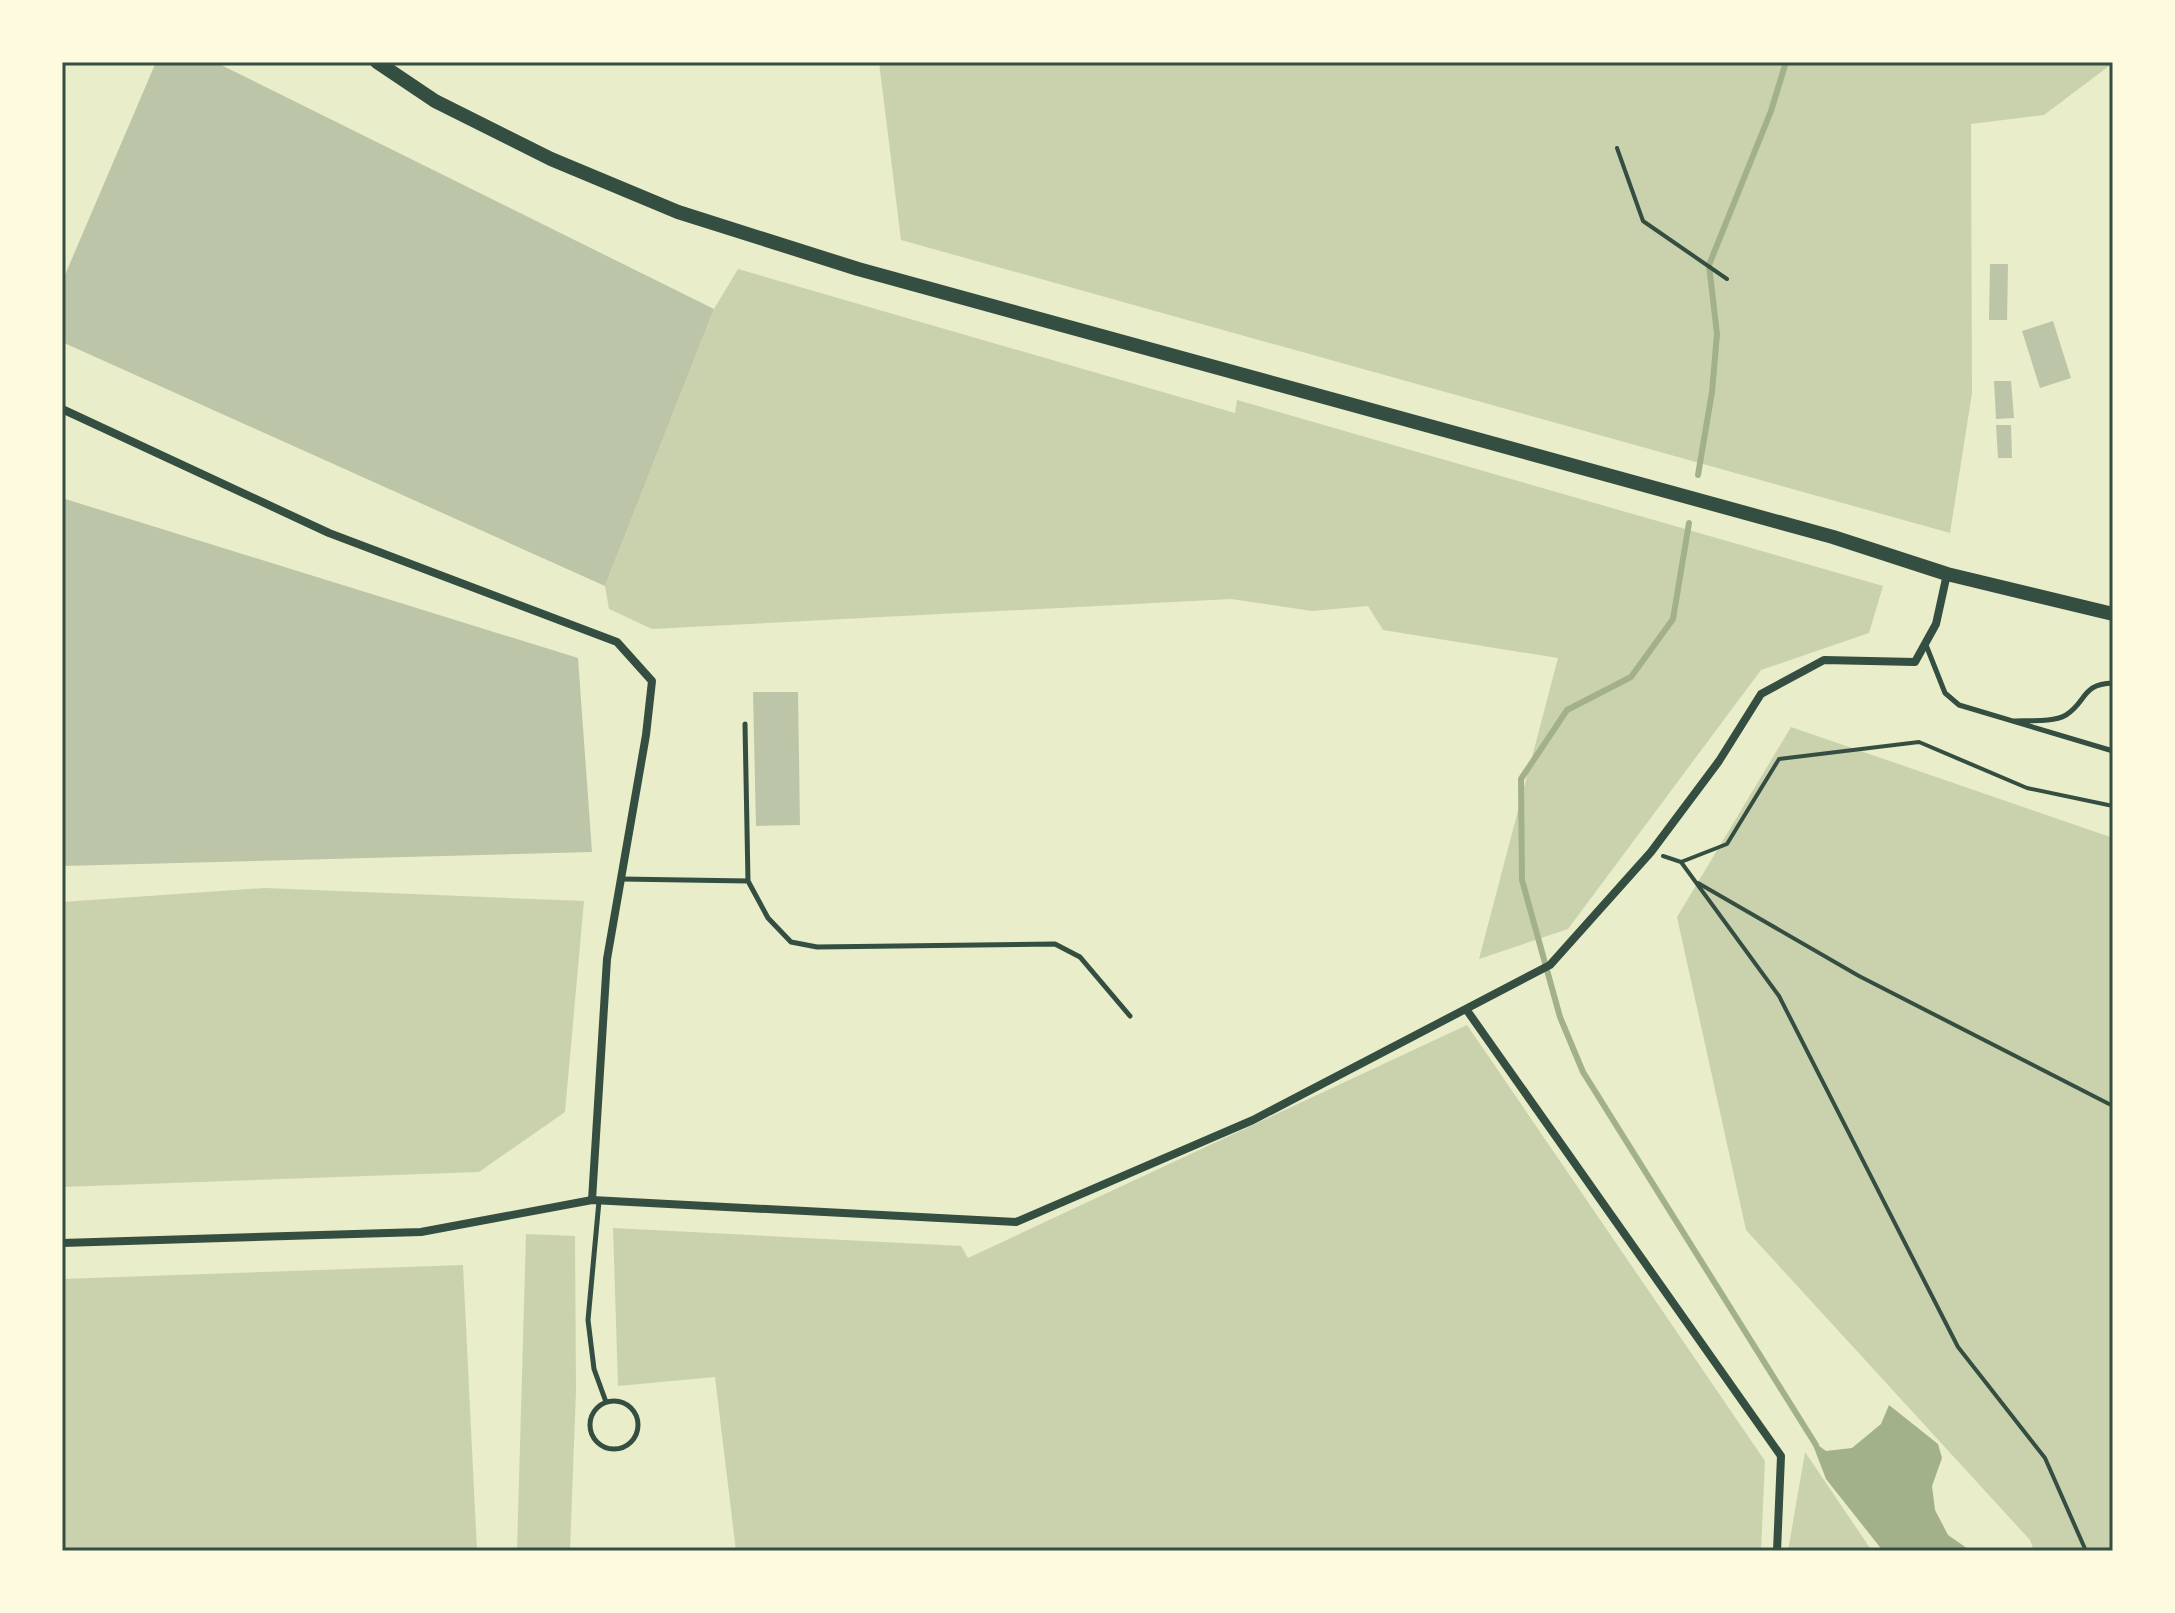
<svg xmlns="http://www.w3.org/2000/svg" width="2175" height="1613" font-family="'PT Sans',sans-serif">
<rect width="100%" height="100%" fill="#e9edc9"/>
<path fill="#cad2ad" d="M879,62h1234v1l-69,52 -73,9 1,269 -22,140 -1049,-293z
M738,269l497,144 2,-13 646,186 -14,47 -108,37 -193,259 -89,30 79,-301 -175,-28 -15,-24 -56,5 -81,-12 -579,30 -43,-20 -4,-23 109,-277z
M1791,727l322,111v713h-79l-4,-11 -284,-310 -69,-313z
M265,888l319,13 -19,211 -86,60 -417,15v-285z
M1467,1025l298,436 -4,90h-1025l-21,-174 -97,9 -5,-158 348,18 7,12z
M526,1234l49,2 1,155 -6,160h-53z
M463,1265l14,286h-415v-272z
M1805,1452l67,99h-84z"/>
<path fill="#a3b18a" d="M1889,1405l49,39 4,14 -10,28 3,24 13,25 23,16h-88l-57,-72 -15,-39 15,11 26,-3 29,-24z"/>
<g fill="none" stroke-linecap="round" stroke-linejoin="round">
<path stroke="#a3b18a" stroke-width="6" d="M1698,475l14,-83 5,-58 -8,-69 62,-154 15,-49
M1689,523l-16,96 -42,58 -64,33 -46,69 1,101 38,137 23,55 233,373"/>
</g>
<path fill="#bcc5a7" d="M156,62h59l499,247 -109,277 -543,-244v-60z
M1990,264h18l-1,56h-18z
M2053,321l18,57 -31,10 -18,-57z
M1994,381h17l3,37 -18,1z
M1996,425h15l1,33h-14z
M62,498l516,160 14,194 -530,14z
M753,692h45l2,133 -44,1z"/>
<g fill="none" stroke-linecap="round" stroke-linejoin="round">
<path stroke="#344e41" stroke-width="4" d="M1617,148l26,73 84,58
M1663,856l18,6 46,-18 52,-85 140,-17 108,46 86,18
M1681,862l98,134 179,351 87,111 41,93
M1698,883l161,93 254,130"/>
<path stroke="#344e41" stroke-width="5" d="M1926,645l19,48 14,12 154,46
M2013,721c16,-1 39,2 53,-6 21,-13 15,-31 47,-32
M621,879l127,2 -3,-157
M748,881l20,37 23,24 26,5 238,-3 25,13 50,59
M599,1201l-11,119 6,49 12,33
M590 1425a24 24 0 1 1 48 0a24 24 0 1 1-48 0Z"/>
<path stroke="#344e41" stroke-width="8" d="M62,409l267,124 288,109 35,39 -6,54 -39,224 -15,241
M1466,1009l315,447 -4,95
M62,1243l359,-11 171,-32 424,22 237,-102 297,-155 101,-113 68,-91 42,-67 63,-34 91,2 21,-38 11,-50"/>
<path stroke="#344e41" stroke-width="14" d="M377,62l58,39 116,58 127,53 180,57 975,268 114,37 166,40"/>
</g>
<rect width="2175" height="1613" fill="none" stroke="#fefae0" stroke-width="128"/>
<rect x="64" y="64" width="2047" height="1485" fill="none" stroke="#344e41" stroke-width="3"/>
</svg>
